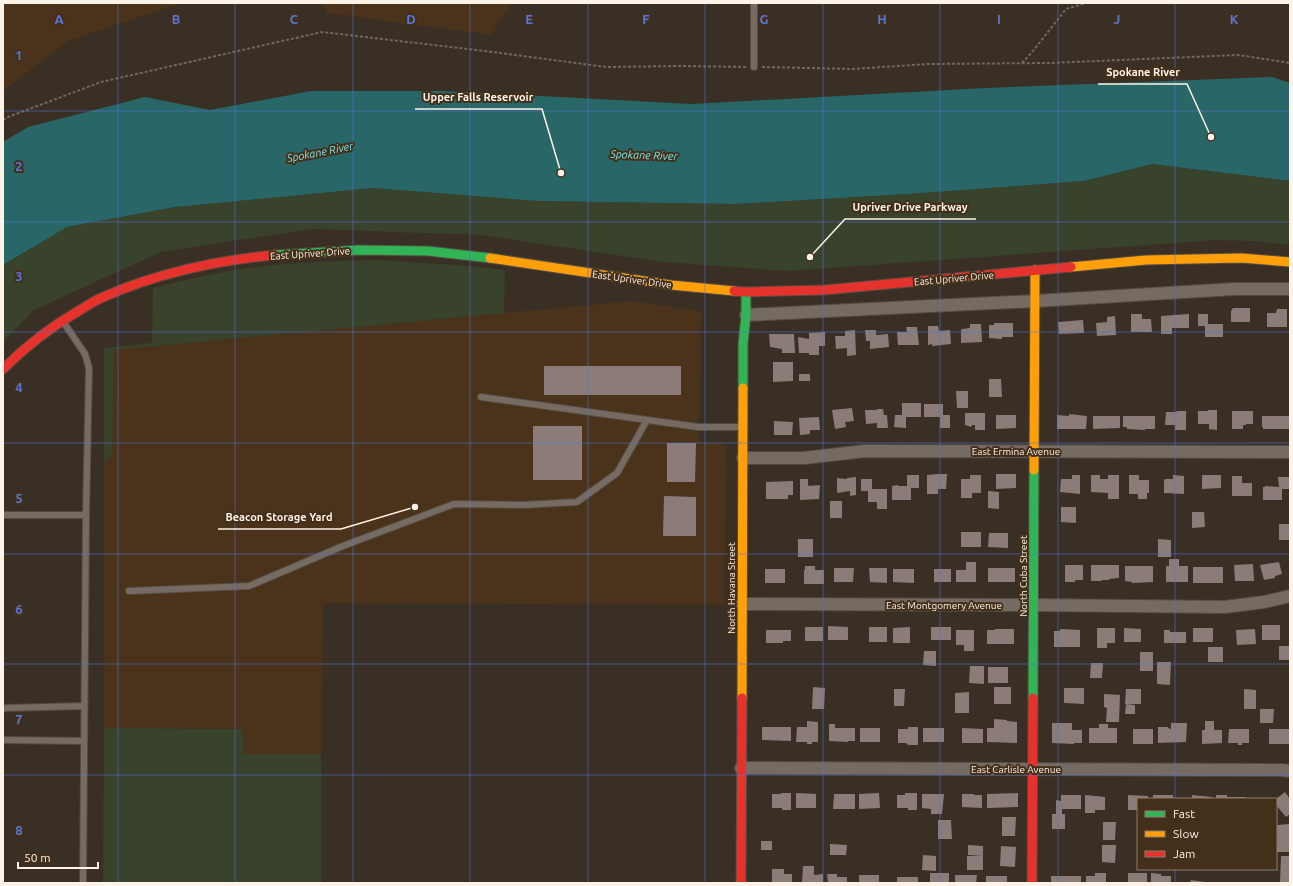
<svg xmlns="http://www.w3.org/2000/svg" width="1293" height="886" font-family="Ubuntu,sans-serif">
<rect width="100%" height="100%" fill="#3a2f24"/>
<path fill="#4a331a" d="M3,3h178l-113,38 -65,50z
M323,3h189l-21,32 -164,-22z
M632,301l69,10 -1,107h-2v16l4,9h21l3,3 -2,159 -401,-2 -2,151h-78v-25l-139,-1v-263l8,-12 2,-103z"/>
<path fill="#39422b" d="M1152,164l138,17v64l-38,-4 -34,-1 -431,31 -124,-9 -182,-27 -169,-6 -151,23 -127,58 -31,32v-77l64,-38 108,-20 198,-19 165,13 197,3 173,-10 176,-13z
M380,260l88,6 37,4 -1,43 -390,37 -2,103 -8,12v-117l48,-5 1,-55c20,-5 40,-10 60,-14 55,-11 111,-13 167,-14z
M104,728l139,1 1,25h77v129h-218z"/>
<path fill="#286667" d="M1272,77l18,6v98l-138,-17 -68,17 -176,13 -173,10 -197,-3 -165,-13 -198,19 -108,20 -64,38v-123l25,-15 117,-30 65,13 101,-19h133l247,13 295,-16z"/>
<path fill="#8b7c7a" d="M1233,308h17v14h-19v-11z
M1277,309h10v18h-20v-14h9z
M1131,314h11v5h9l1,13h-21z
M1189,314v14h-17v6h-11v-18z
M1198,314h10v10h15v13h-18v-11h-7z
M1115,316l1,19 -19,1 -1,-13 11,-1v-5z
M1083,320l1,13 -25,1 -1,-12z
M994,323h19v14h-11v2l-13,-1v-13h5z
M970,324h11l1,18 -21,1v-13l1,-1 8,-1z
M928,326h10l1,5 11,-1 1,14 -19,2v-2l-4,1z
M906,327h11l2,18h-21l-1,-13h10z
M855,330l1,25 -9,1v-8l-11,1 -1,-13h10v-5z
M865,330h11v5l12,-1 1,13 -19,2v-8h-4z
M825,332v14h-6v9h-10v-2h-10l-1,-16 11,2v-6z
M769,334h25l1,19h-13v-4l-12,-2z
M773,362h20v19l-20,1z
M544,366h137v29h-137z
M799,374h11v7h-11z
M989,379h12l1,18h-13z
M956,391h12v17h-11z
M902,403h19v14h-15v11l-12,-1 1,-12h7z
M924,404h19v11h7v13h-10v-11h-16z
M852,408l2,13 -9,1 1,5 -11,2 -3,-19z
M877,409h6l1,6h3l1,13h-11v-5l-11,1 -1,-14h12z
M1208,410h9v20l-8,-1v-5h-11v-13h10z
M1177,411h9v19h-11v-5h-10l1,-13h10z
M1232,411h21v13h-7v1h-3v4h-11z
M965,413h20v17h-10v-5h-3l-1,2 -6,-2z
M1069,414l18,2 -1,13h-29v-14l12,1z
M996,415h20v13l-20,1z
M1093,416h27v12l-27,1z
M1123,416h32v13h-10v1l-18,-1v-2h-4z
M1262,416h28v13h-27v-2h-1z
M819,417l1,13h-10v4l-10,1 -1,-17z
M774,421l19,1 -1,13h-18z
M533,426h49v54h-49z
M667,443h29l-1,39h-28z
M937,474h10l-1,15h-8v5h-11v-19z
M996,474h20v14l-20,1z
M907,475h12v13h-8v12h-19v-14l6,-1v1h9z
M970,475h11v18h-9v5h-11v-19h9z
M1072,475h8v19l-20,-2 1,-13h11z
M1091,475h9v4h8v-4h11v24h-11v-6l-17,-1z
M1129,475h10v5h10v13h-2v6h-9v-5h-9z
M1173,475l11,1v18l-20,-1v-12l1,-2h8z
M1202,475h19v13l-19,1z
M1232,476h10v7h10v13h-20z
M856,477v18l-6,1v-5l-13,2v-15l10,1v-1z
M1278,477h11v12h-7v11h-19v-13h2v-1l14,1z
M800,479h8v6l1,1 11,-1 -1,14 -19,1z
M861,479h11v10h15v20h-10v-7h-9v-11h-7z
M793,481v14h-5v4h-22v-17z
M988,491l11,1v17l-11,-1z
M664,496l32,1v39h-33z
M830,501h12v17h-12z
M1061,507h15v16l-15,-1z
M1192,512h12l1,15 -13,1z
M1279,524h11v16h-11z
M961,532h20v15h-20z
M989,533h19v15l-20,-1z
M798,539h15v18h-15z
M1158,539l13,1v17h-13z
M1169,559h10v7h9v16h-22v-16h3z
M966,562h10v20h-20v-12h10z
M1279,562l3,12 -7,2v2l-11,2 -4,-15z
M1253,564l1,17h-19l-1,-16z
M1065,565h18v15h-8v2h-10z
M1091,565h28v13l-10,1v1h-7v1h-11z
M805,566h10v4h9v14h-20v-14h1z
M1125,566h28v16l-21,1v-1l-7,-1z
M1193,567h30v16h-30z
M834,568h20l-1,14h-19z
M869,568h18v15l-17,-1z
M988,568h27v14h-27z
M765,569h20v14h-20z
M893,569h21v14l-21,-1z
M934,569h17v13h-17z
M1262,625h18v15h-18z
M828,626l20,1v13h-20z
M805,627h18v14h-18z
M869,627h18v15h-18z
M910,627v16h-17v-15z
M931,627h20v13h-20z
M1097,628h18v15h-8v5h-10z
M1124,628l17,1v13h-17z
M1193,628h20v14h-20z
M995,629h19v15h-27v-14h8z
M1060,629l20,1v17h-26v-16h6z
M1255,629l1,15 -19,1 -1,-15z
M766,630h25v11h-8v2h-17z
M956,630h18v21h-10v-6h-8z
M1164,630h6v2h16v11h-22z
M1279,646h11v14h-11z
M1208,647h15v15h-15z
M924,651h12v15l-13,-1z
M1140,652h13v19h-13z
M1157,662h14l-1,23 -13,-1z
M1091,663h12l-1,15h-12z
M970,666h14v18l-15,-1z
M988,667h20v16h-20z
M813,687l12,1 -1,21h-12z
M994,687h17v17h-17z
M1064,688h20v16l-20,-1z
M894,689h11l-1,17h-10z
M1126,689h15v15h-16z
M1244,689l12,1v19h-12z
M969,692v21h-14v-20z
M1104,694l16,1 -1,27h-13l1,-14 -3,-1z
M1126,704l9,1v9h-10z
M1260,709h14l-1,14h-13z
M994,719l13,1v1l10,1v21l-30,-1v-14h7z
M807,721l11,1v20h-6v2h-5v-2h-11l1,-15h10z
M1205,721h9v9h8v13l-20,1v-14h3z
M1052,723h20v7h10v13h-8v1l-22,-1z
M1171,723h16l-1,19 -28,1v-16h10v1l3,1z
M829,724h6v4h20v13h-7v1l-19,-1z
M1099,724h9v4h9v15h-28v-15h10z
M762,727h29v14l-29,-1z
M908,727h10v18h-10l-2,-2h-8v-14h10z
M860,728h20v14h-20z
M923,728h21v14h-21z
M962,728l21,1v14h-21z
M1133,729h20v15h-20z
M1229,729h20v14h-7v2h-4v-2h-10z
M1269,729h21v15h-21z
M1285,792l5,7v15l-4,3 -10,-12v-6z
M781,793h10v17h-9v-2h-10v-14h9z
M796,793l20,1v14h-20z
M879,793l1,15 -21,1v-15z
M905,793h12v17h-9v-2h-11v-13h8z
M1018,793v14l-31,1v-14z
M834,794h21v15h-22z
M922,794h22l-2,20h-11v-5l-9,-1z
M962,794h12v1h8v13l-20,-1z
M1061,795h20v14h-19v5h3v15h-13v-15h4v-14l5,1z
M1085,795l20,2v13h-10v3h-10z
M1128,795l20,1v3h-10v11h-10z
M1153,795h20v4h-20z
M1192,795l20,2v2h-20z
M1216,795h11v2h18v2h-29z
M1002,817h14l-1,19h-13z
M938,820h13l1,19h-14z
M1103,822h13l-1,18h-12z
M1290,824v28h-14l1,-27z
M761,841h11v9h-11z
M830,844l17,1 -1,10h-16z
M968,845l15,1v10l-15,-1z
M1102,845h14l-1,18 -13,-1z
M1001,846l15,1 -1,20 -15,-1z
M923,855l13,1v15l-14,-1z
M967,856h16v14h-16z
M1281,856h9v27h-10z
M803,866h11v9l9,-1v9h-21z
M772,869h12v5h8v9h-20z
M930,873h19v10h-19z
M1095,873h11v10h-20v-7h9z
M1128,873h19v10h-19z
M1151,873l10,1v2h10v7h-20z
M827,874h10v3h10v6h-19z
M859,875h20v8h-20z
M955,875h22l-1,8h-21z
M986,876h21v7h-21z
M1051,876h30v7h-30z
M897,877h21v6h-21z
M1191,880l14,2v1h-15z"/>
<g fill="none" stroke-linecap="round" stroke-linejoin="round">
<g stroke="#544c42" stroke-width="8">
<path id="lane" d="M754,67v-64
M62,320l23,34 4,14 -3,147 -3,368
M481,397l217,30h44
M3,515h83
M129,591l120,-5 94,-40 111,-42 69,1 54,-3 40,-29 30,-53
M3,709l3,-1 78,-2
M3,740l81,1"/>
</g>
<g stroke="#544c42" stroke-width="14">
<path id="street" d="M746,315l289,-14 199,-12h56
M743,458h61l61,-7 425,1
M741,604l293,1 191,2 39,-5 26,-6
M741,768l540,2 9,1"/>
</g>
<g stroke="#544c42" stroke-width="11">
<path id="fast" d="M275,255l84,-5 69,1 62,7
M743,388v-44l3,-29v-23
M1033,698l1,-228"/>
</g>
<g stroke="#544c42" stroke-width="11">
<path id="slow" d="M490,258l181,27 63,6
M1071,267l75,-7 95,-2 49,4
M1034,470l1,-200
M742,698l1,-310"/>
</g>
<g stroke="#544c42" stroke-width="11">
<path id="jam" d="M734,291l12,1 78,-2 247,-23
M3,369c23,-23 49,-43 77,-59 7,-4 14,-9 21,-12 53,-24 116,-38 174,-43
M741,883l1,-185
M1032,883l1,-185"/>
</g>
<path stroke="#716860" stroke-width="2" stroke-dasharray="3 2" stroke-linecap="butt" d="M1022,63l11,-12 33,-42 20,-6
M762,67l90,2 76,-5 122,-1 188,-8 52,8
M3,120l5,-3 93,-35 221,-50 163,19 121,16 74,-1 66,1"/>
<use href="#lane" stroke="#756b63" stroke-width="6"/>
<use href="#street" stroke="#756b63" stroke-width="12"/>
<use href="#fast" stroke="#30b455" stroke-width="9"/>
<use href="#slow" stroke="#ff9f0a" stroke-width="9"/>
<use href="#jam" stroke="#e5322d" stroke-width="9"/>
</g>
<path fill="none" stroke="#5577dc" stroke-width="1" stroke-opacity="0.55" d="M118,3v880M235,3v880M353,3v880M470,3v880M588,3v880M705,3v880M823,3v880M940,3v880M1058,3v880M1175,3v796M3,111h1287M3,222h1287M3,332h1287M3,443h1287M3,554h1287M3,664h1287M3,775h1287M1175,869v14"/>
<g text-anchor="middle" stroke-width="4" stroke-linejoin="round" paint-order="stroke">
<g font-size="10" fill="#fdf3e8" stroke="#442f1a">
<text transform="translate(310 253) rotate(-4)" y="4">East Upriver Drive</text>
<text transform="translate(954 278) rotate(-5)" y="4">East Upriver Drive</text>
<text transform="translate(632 279) rotate(8)" y="4">East Upriver Drive</text>
<text x="1016" y="455">East Ermina Avenue</text>
<text transform="translate(1023 576) rotate(-90)" y="4">North Cuba Street</text>
<text transform="translate(731 588) rotate(-90)" y="4">North Havana Street</text>
<text x="944" y="609">East Montgomery Avenue</text>
<text x="1016" y="773">East Carlisle Avenue</text>
</g>
<g font-size="11" font-style="italic" fill="#7be5e8" stroke="#442f1a">
<text transform="translate(320 152) rotate(-11)" y="4">Spokane River</text>
<text transform="translate(644 155) rotate(2)" y="4">Spokane River</text>
</g>
</g>
<g font-size="13" text-anchor="middle" font-weight="bold" fill="#5577dc" stroke="#442f1a" stroke-width="4" stroke-linejoin="round" paint-order="stroke">
<text x="59" y="24">A</text>
<text x="176" y="24">B</text>
<text x="294" y="24">C</text>
<text x="411" y="24">D</text>
<text x="529" y="24">E</text>
<text x="646" y="24">F</text>
<text x="764" y="24">G</text>
<text x="882" y="24">H</text>
<text x="999" y="24">I</text>
<text x="1117" y="24">J</text>
<text x="1234" y="24">K</text>
<text x="19" y="60">1</text>
<text x="19" y="171">2</text>
<text x="19" y="281">3</text>
<text x="19" y="392">4</text>
<text x="19" y="503">5</text>
<text x="19" y="614">6</text>
<text x="19" y="724">7</text>
<text x="19" y="835">8</text>
</g>
<path fill="none" stroke="#fdf3e8" stroke-width="1.5" d="M1211 137L1187 84H1098M561 173L542 109H415M810 257L845 219H976M415 507L341 529H218"/>
<g fill="#fdf3e8" stroke="#442f1a" stroke-width="1.5">
<circle cx="1211" cy="137" r="4"/>
<circle cx="561" cy="173" r="4"/>
<circle cx="810" cy="257" r="4"/>
<circle cx="415" cy="507" r="4"/>
</g>
<g font-size="11" text-anchor="middle" font-weight="bold" fill="#fdf3e8" stroke="#442f1a" stroke-width="4" stroke-linejoin="round" paint-order="stroke">
<text x="1143" y="76">Spokane River</text>
<text x="478" y="101">Upper Falls Reservoir</text>
<text x="910" y="211">Upriver Drive Parkway</text>
<text x="279" y="521">Beacon Storage Yard</text>
</g>
<rect width="1293" height="886" fill="none" stroke="#fdf3e8" stroke-width="8"/>
<rect x="1137" y="798" width="140" height="72" fill="#442f1a" stroke="#8e7d6c"/>
<rect x="1145" y="811" width="20" height="6" fill="#30b455" stroke="#8e7d6c"/>
<text x="1173" y="818" font-size="12" fill="#fdf3e8">Fast</text>
<rect x="1145" y="831" width="20" height="6" fill="#ff9f0a" stroke="#8e7d6c"/>
<text x="1173" y="838" font-size="12" fill="#fdf3e8">Slow</text>
<rect x="1145" y="851" width="20" height="6" fill="#e5322d" stroke="#8e7d6c"/>
<text x="1173" y="858" font-size="12" fill="#fdf3e8">Jam</text>
<path d="M18 862v6h80v-6" fill="none" stroke="#fdf3e8" stroke-width="2"/>
<text x="24" y="862" font-size="12" fill="#fdf3e8" stroke="#442f1a" stroke-width="3" paint-order="stroke">50 m</text>
</svg>
